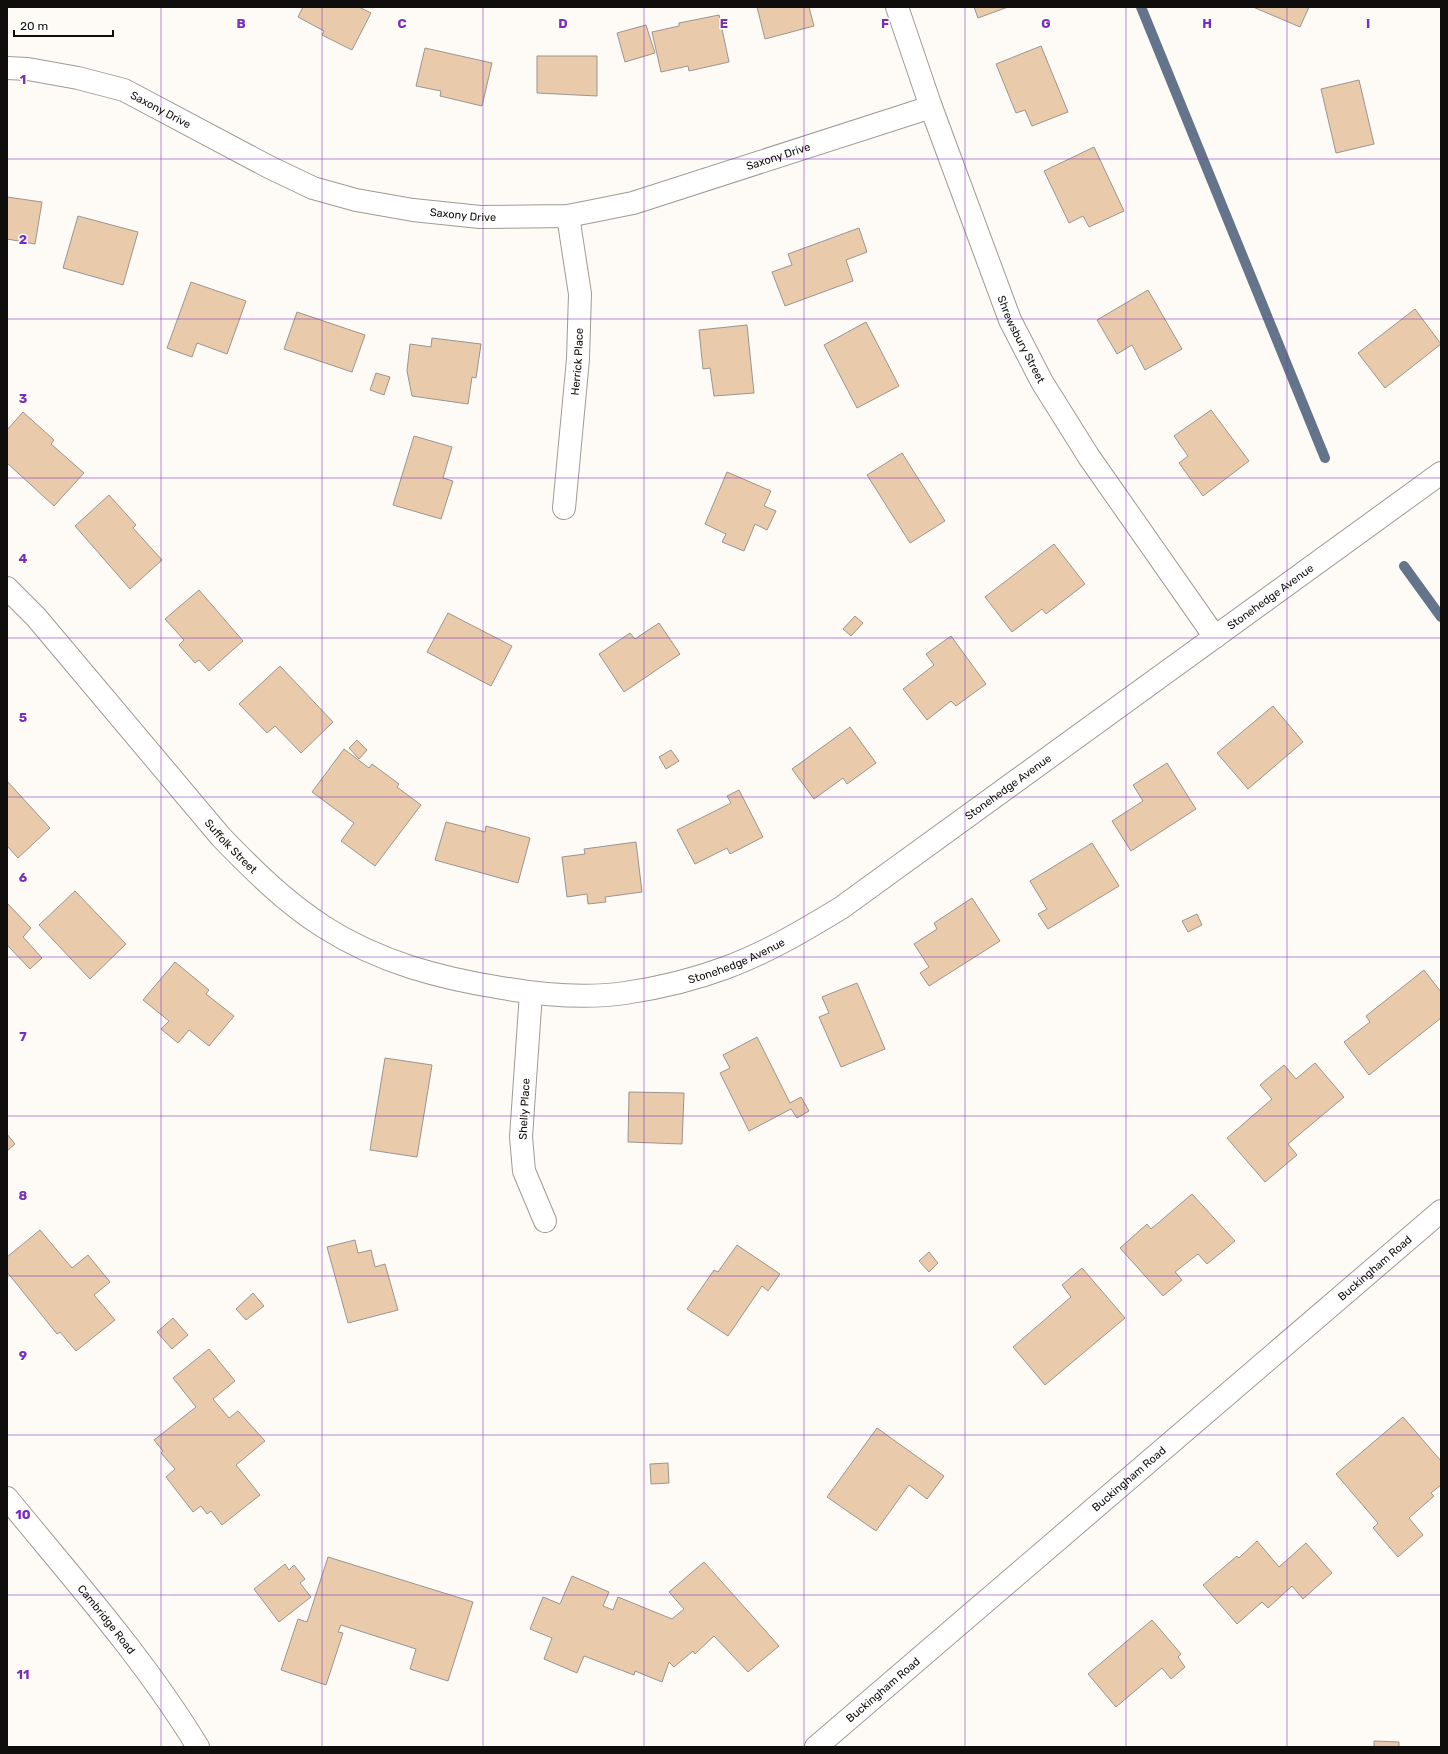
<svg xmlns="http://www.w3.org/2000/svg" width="1448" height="1754" font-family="Rubik,sans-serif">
<rect width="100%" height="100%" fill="#fefaf6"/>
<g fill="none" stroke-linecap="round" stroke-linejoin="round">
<path stroke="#64748a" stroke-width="10" d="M1141,7l184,451
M1404,566l37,51"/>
</g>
<path fill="#e9cbac" stroke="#9b958f" d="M303,7h56l12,6 -19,37 -30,-15 2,-4 -26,-14z
M757,7h52l5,19 -49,13z
M974,7h34l-30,11z
M1253,7h56l-9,20z
M719,15l10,47 -40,9 -1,-5 -27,6 -9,-40 27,-6v-3z
M646,25l9,28 -30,9 -8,-29z
M1041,46l27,66 -36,14 -7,-16 -9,3 -20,-49z
M425,48l67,15 -10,43 -42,-10 1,-5 -25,-5z
M537,56h60v40l-60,-3z
M1359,80l15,64 -38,9 -15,-64z
M1094,147l30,64 -35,16 -6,-11 -14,7 -25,-52z
M7,197l35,5 -7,42 -28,-5z
M78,216l60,16 -15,53 -60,-17z
M859,228l8,24 -21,8 7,21 -68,25 -13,-34 20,-7 -4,-11z
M191,282l55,19 -19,53 -30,-11 -5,14 -25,-9z
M1148,290l34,59 -37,21 -13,-25 -15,9 -20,-34z
M1415,309l26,35 -56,44 -27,-35z
M297,312l68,23 -13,37 -68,-23z
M866,322l33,64 -42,22 -33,-63z
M747,325l7,68 -40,3 -4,-28 -7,1 -4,-39z
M432,338l49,6 -5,34 -4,-1 -4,27 -56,-8 -5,-25 3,-27 21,3z
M376,373l14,4 -6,18 -14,-5z
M1211,410l38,51 -46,35 -24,-33 9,-7 -14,-20z
M23,412l31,28 -3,4 33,29 -30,33 -47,-43v-33z
M414,436l38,11 -9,31 10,3 -12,38 -48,-14z
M902,453l43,68 -35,22 -43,-68z
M727,472l44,19 -7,15 12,5 -9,19 -12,-6 -11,27 -22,-9 4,-8 -21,-10z
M109,495l27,30 -3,3 29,32 -32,29 -55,-63z
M1054,544l31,40 -39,30 -4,-5 -30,23 -27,-35z
M199,590l44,51 -34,30 -10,-11 -4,3 -16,-18 5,-5 -19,-21z
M448,613l64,33 -21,40 -64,-34z
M855,616l8,7 -12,13 -8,-7z
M659,623l21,31 -56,38 -25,-38 31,-21 5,6z
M951,636l35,48 -30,22 -5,-5 -24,19 -24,-31 31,-24 -8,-11z
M280,666l53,56 -32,31 -26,-27 -8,7 -28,-29z
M1273,706l30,36 -55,47 -31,-36z
M850,727l26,36 -29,21 -4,-6 -29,21 -22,-30z
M357,740l10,10 -8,9 -10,-11z
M344,749l25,19 3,-4 27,20 -2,3 24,18 -46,61 -34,-25 13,-18 -42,-31z
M671,750l8,11 -13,8 -7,-12z
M1167,763l29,46 -65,42 -19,-30 31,-20 -10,-16z
M7,781l43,47 -32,30 -11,-12z
M739,790l24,47 -33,17 -3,-6 -32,16 -18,-34 54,-27 -4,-7z
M446,822l39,10 1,-6 44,12 -12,45 -83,-23z
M636,842l6,50 -37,5 1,5 -18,2 -1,-10 -20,3 -5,-40 23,-3 -1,-5z
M1092,843l27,43 -71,43 -10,-15 9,-5 -17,-28z
M75,891l51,53 -36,35 -51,-54z
M972,898l28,43 -71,45 -9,-13 9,-6 -15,-23 23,-15 -3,-6z
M7,903l24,25 -8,9 19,21 -12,11 -23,-24z
M1197,914l5,11 -14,7 -6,-11z
M175,962l34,28 -3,4 28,22 -25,30 -20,-16 -11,13 -17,-14 8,-8 -26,-21z
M1424,970l17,22v26l-72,57 -25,-33 26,-20 -4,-6z
M857,983l28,66 -44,18 -22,-50 10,-4 -7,-16z
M757,1037l33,66 11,-6 8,14 -12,7 -6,-9 -42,22 -29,-58 10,-5 -7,-13z
M385,1058l47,7 -15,92 -47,-7z
M1315,1063l29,34 -56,47 9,11 -32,27 -38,-44 45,-39 -12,-14 24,-20 12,14z
M629,1092l55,1 -2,51 -54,-2z
M7,1134l8,10 -8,7z
M1192,1194l43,47 -28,23 -9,-10 -23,18 7,8 -19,16 -43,-48 27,-24 4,5z
M40,1230l32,38 16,-13 22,27 -16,13 21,25 -39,31 -16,-19 -3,2 -50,-62v-15z
M355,1240l3,13 13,-3 4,17 10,-3 13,46 -50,13 -21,-76z
M737,1245l43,29 -12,17 -6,-5 -34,50 -41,-27 27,-39 4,2z
M929,1252l9,11 -9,9 -10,-11z
M1082,1268l43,50 -80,67 -32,-38 58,-50 -9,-12z
M253,1293l11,13 -18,14 -10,-11z
M173,1318l15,17 -16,14 -15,-17z
M209,1349l26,32 -22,18 16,19 9,-7 27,30 -29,24 24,30 -38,30 -11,-14 -4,3 -6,-8 -8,6 -27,-35 9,-8 -14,-16 2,-2 -9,-11 42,-33 -23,-29z
M1403,1417l38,44v24l-10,8 3,3 -25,22 14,17 -25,22 -25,-29 5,-5 -42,-49z
M877,1428l67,48 -17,23 -18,-14 -33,46 -49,-34z
M668,1463l1,20 -18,1 -1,-20z
M1257,1541l22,26 27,-24 26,30 -29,26 -11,-13 -24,22 -6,-6 -25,22 -34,-39 34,-29 2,2z
M328,1557l145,45 -25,79 -38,-12 6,-20 -75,-24 -3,7 5,1 -17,52 -45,-15 17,-51 9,3z
M704,1562l75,84 -31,26 -34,-36 -19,18 -2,-3 -19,16 -5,-5 -7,20 -27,-11 -1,4 -50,-19 -7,17 -33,-14 8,-21 -22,-9 13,-32 17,7 12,-28 37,16 -6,14 10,4 5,-13 54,22 12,-10 -15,-17z
M285,1564l4,6 5,-5 11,14 -5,4 11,14 -32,25 -25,-33z
M1152,1620l29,34 -3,3 7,10 -14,12 -9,-11 -46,39 -28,-33z
M1374,1741l25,1v5h-25z"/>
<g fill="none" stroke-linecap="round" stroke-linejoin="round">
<g stroke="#a09a94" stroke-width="24">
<g id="street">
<path id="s1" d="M897,7l34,100 79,213 32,62 47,75 126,180"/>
<path id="s2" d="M7,68l21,1 50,9 46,12 145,77 44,21 43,12 57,10 67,7 88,-1 65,-13 298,-96"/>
<path id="s3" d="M564,508l14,-149 2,-65 -12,-78"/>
<path id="s4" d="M7,588l29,29 185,220c32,33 64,65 103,90 55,35 115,51 178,61 40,7 82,11 123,5 34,-5 68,-13 100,-25 41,-15 78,-37 116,-60l600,-435"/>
<path d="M531,993l-10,144 3,34 21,50"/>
<path id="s5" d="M7,1498c66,81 137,160 191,249"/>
<path id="s6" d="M816,1747l625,-536"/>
</g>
</g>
<use href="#street" stroke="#fff" stroke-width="22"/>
</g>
<path fill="none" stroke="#7b2cbf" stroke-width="1" stroke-opacity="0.55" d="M161,7v1740M322,7v1740M483,7v1740M644,7v1740M804,7v1740M965,7v1740M1126,7v1740M1287,7v1740M7,159h1434M7,319h1434M7,478h1434M7,638h1434M7,797h1434M7,957h1434M7,1116h1434M7,1276h1434M7,1435h1434M7,1595h1434"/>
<g text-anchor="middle" stroke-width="3" stroke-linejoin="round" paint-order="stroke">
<g font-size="11" fill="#100e0c" stroke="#fff">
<text dy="4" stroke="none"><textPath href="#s2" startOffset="161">Saxony Drive</textPath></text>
<text dy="4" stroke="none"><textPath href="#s2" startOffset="809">Saxony Drive</textPath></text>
<text dy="4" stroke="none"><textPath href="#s2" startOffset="485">Saxony Drive</textPath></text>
<text dy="4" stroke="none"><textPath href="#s1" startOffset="355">Shrewsbury Street</textPath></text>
<text dy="4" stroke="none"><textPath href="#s3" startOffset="147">Herrick Place</textPath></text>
<text dy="4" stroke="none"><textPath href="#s4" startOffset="1543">Stonehedge Avenue</textPath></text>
<text dy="4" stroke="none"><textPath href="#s4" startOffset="1219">Stonehedge Avenue</textPath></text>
<text dy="4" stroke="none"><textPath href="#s4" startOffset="342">Suffolk Street</textPath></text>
<text dy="4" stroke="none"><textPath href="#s4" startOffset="895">Stonehedge Avenue</textPath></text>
<text transform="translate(524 1109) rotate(-87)" y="4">Shelly Place</text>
<text dy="4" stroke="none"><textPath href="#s6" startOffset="736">Buckingham Road</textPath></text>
<text dy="4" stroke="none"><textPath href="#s6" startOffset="412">Buckingham Road</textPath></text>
<text dy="4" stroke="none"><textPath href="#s5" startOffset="157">Cambridge Road</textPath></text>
<text dy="4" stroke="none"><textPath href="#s6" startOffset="88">Buckingham Road</textPath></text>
</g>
</g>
<g font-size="13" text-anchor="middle" font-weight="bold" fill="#7b2cbf" stroke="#fff" stroke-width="3" stroke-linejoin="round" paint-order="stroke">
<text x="241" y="28">B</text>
<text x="402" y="28">C</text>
<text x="563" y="28">D</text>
<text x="724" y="28">E</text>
<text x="885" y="28">F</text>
<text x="1046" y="28">G</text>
<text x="1207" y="28">H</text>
<text x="1368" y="28">I</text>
<text x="23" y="84">1</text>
<text x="23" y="244">2</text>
<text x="23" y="403">3</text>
<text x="23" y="563">4</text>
<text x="23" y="722">5</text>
<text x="23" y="882">6</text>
<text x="23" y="1041">7</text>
<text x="23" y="1200">8</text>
<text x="23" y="1360">9</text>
<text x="23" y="1519">10</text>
<text x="23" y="1679">11</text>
</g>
<rect width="1448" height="1754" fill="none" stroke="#100e0c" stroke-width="16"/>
<path d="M14 30v6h99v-6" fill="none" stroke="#100e0c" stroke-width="2"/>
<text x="20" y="30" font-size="12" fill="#100e0c" stroke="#ffffff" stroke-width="3" paint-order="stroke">20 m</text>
</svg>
